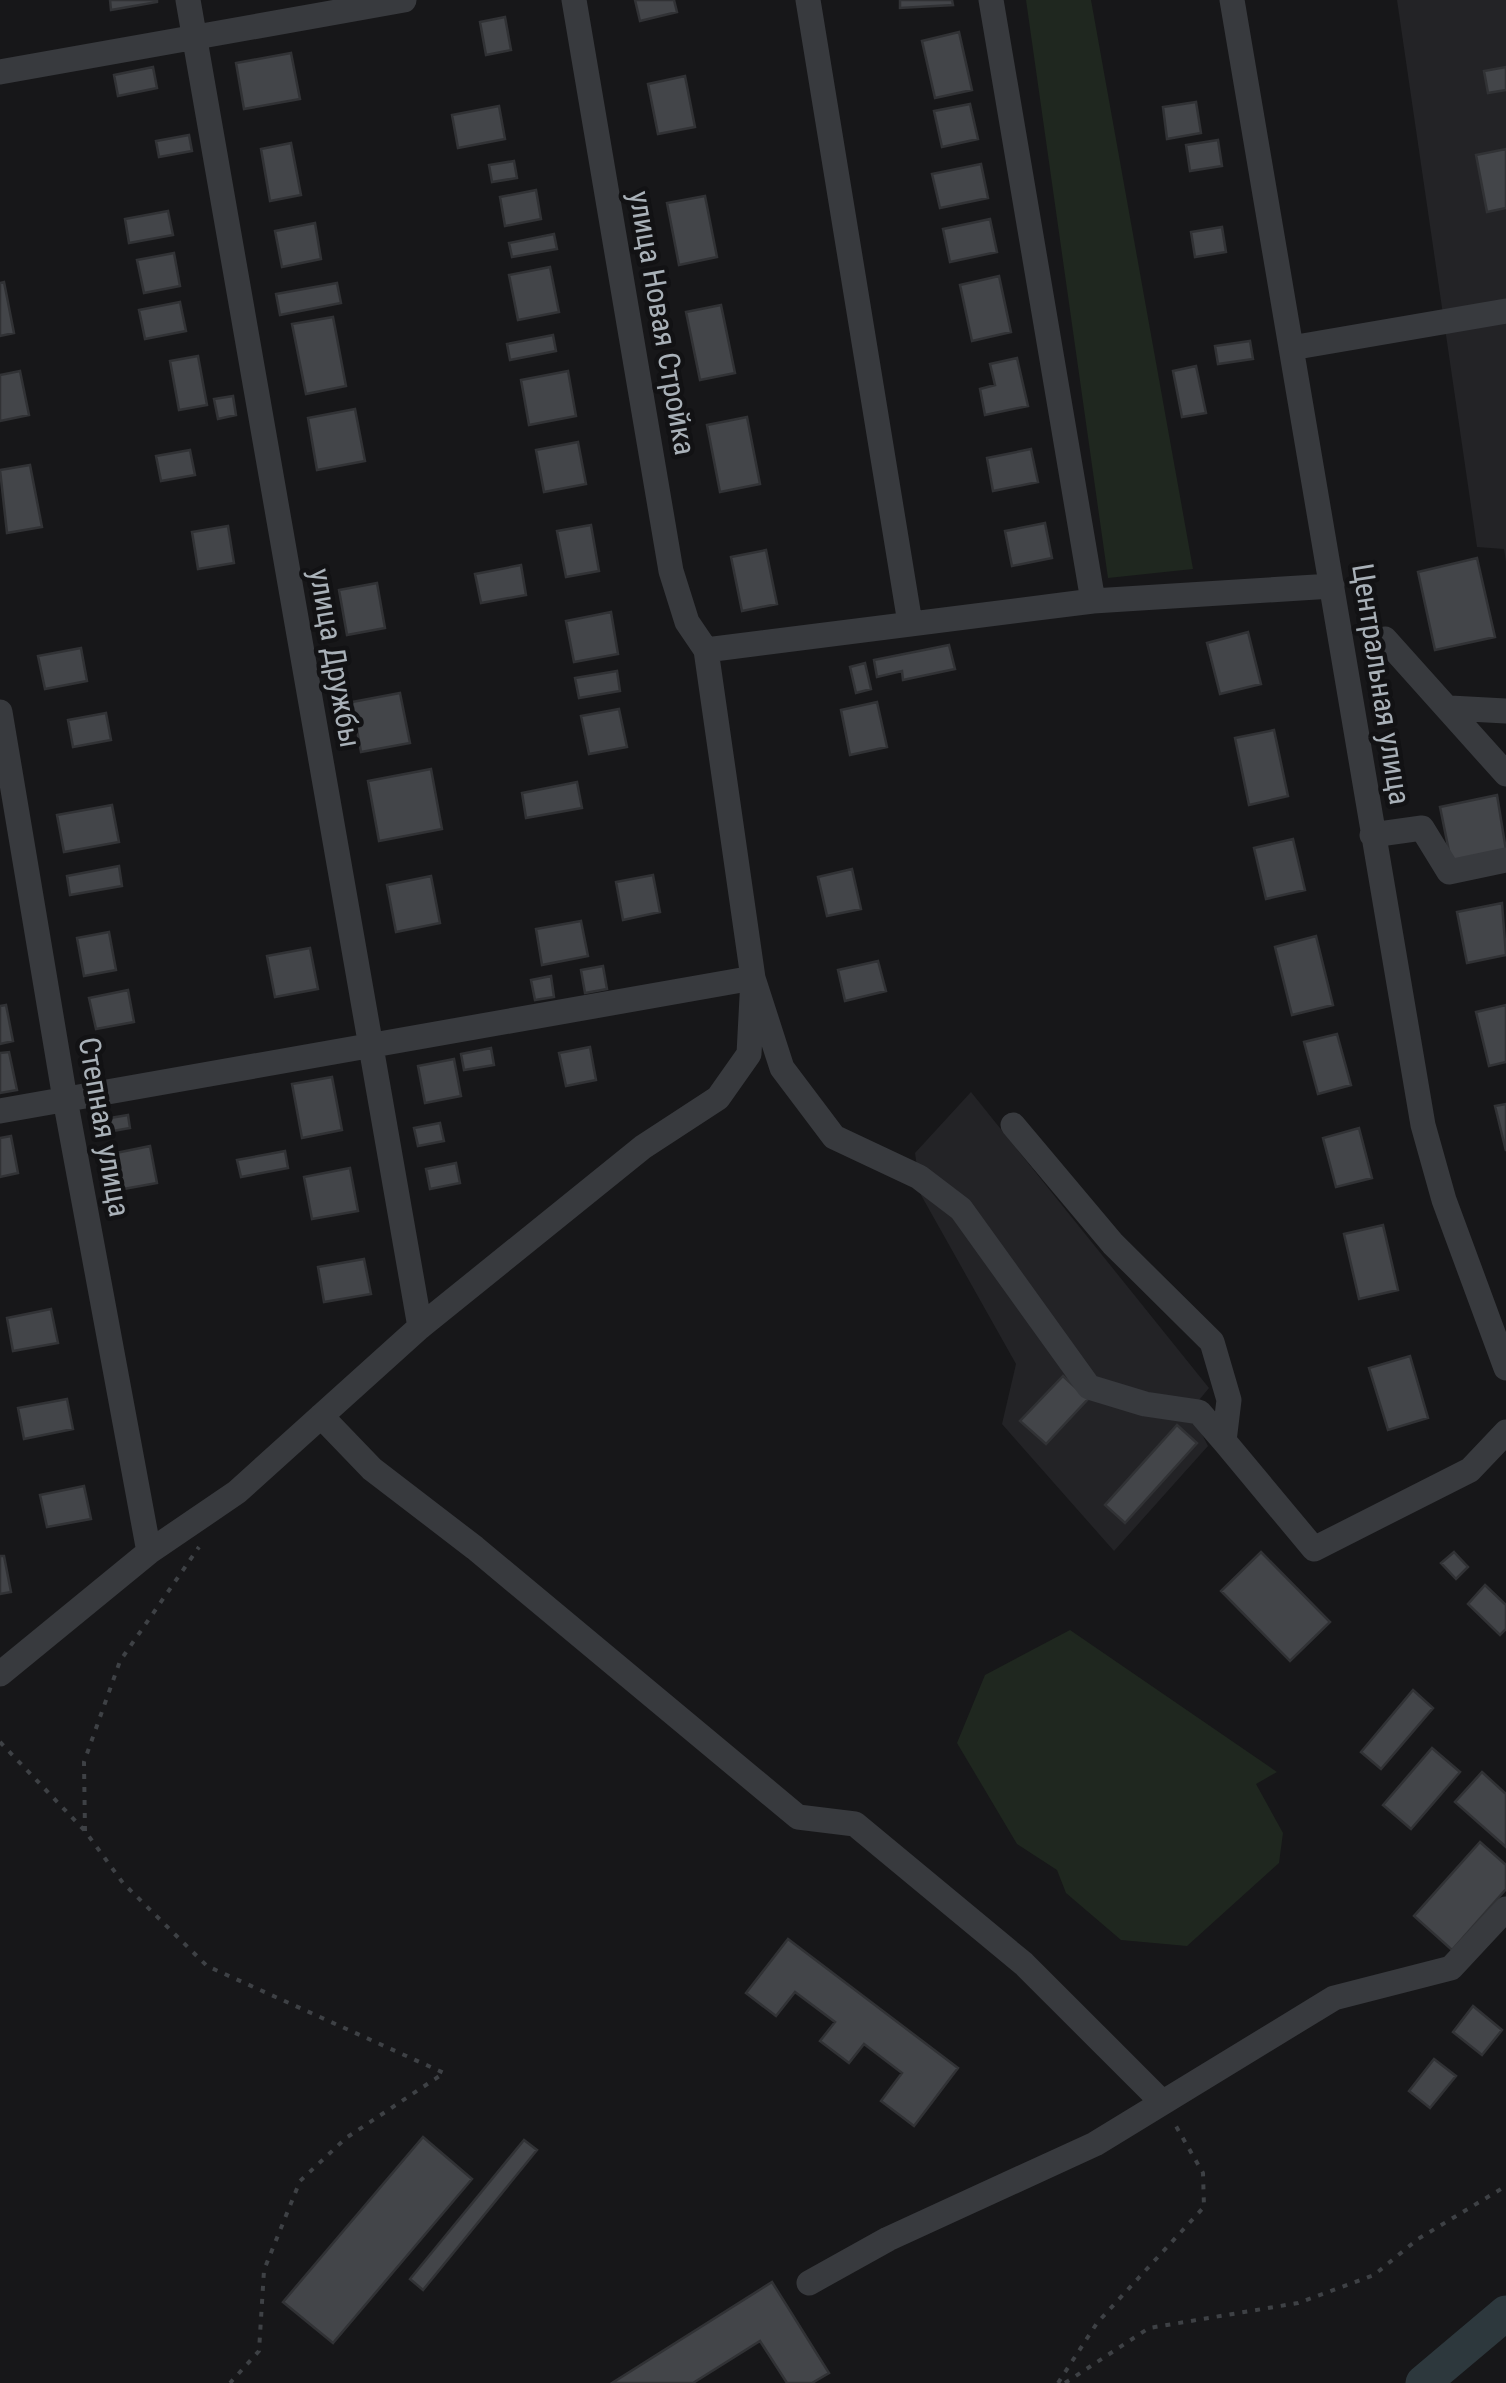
<svg xmlns="http://www.w3.org/2000/svg" width="1506" height="2383" font-family="'Roboto Condensed',sans-serif">
<rect width="100%" height="100%" fill="#171719"/>
<path fill="#232326" d="M1397,0h109v562l-2,-13 -27,-2z
M971,1092l238,296 -19,23 18,35 -94,105 -112,-127 14,-60 -95,-169 -6,-42z"/>
<path fill="#1f271f" d="M1026,0h65l102,569 -85,9z
M1070,1630l207,142 -21,12 27,49 -4,30 -92,83 -66,-6 -55,-47 -9,-23 -40,-26 -60,-101 28,-68z"/>
<g fill="none" stroke-linecap="round" stroke-linejoin="round">
<path stroke="#2d383d" stroke-width="35" d="M1423,2383l83,-70"/>
</g>
<path fill="#434549" stroke="#313235" stroke-width="2.5" d="M110,0h47v2l-46,8z
M635,0h39l3,12 -37,9z
M900,0h52l1,5 -53,3z
M505,17l6,33 -25,5 -6,-33z
M959,32l13,58 -37,8 -13,-57z
M291,53l9,46 -56,10 -8,-46z
M153,67l4,21 -39,8 -4,-21z
M1506,67v23l-18,3 -4,-22z
M685,76l10,51 -37,7 -10,-50z
M1196,102l5,31 -34,6 -4,-32z
M970,104l8,35 -36,8 -8,-36z
M499,106l6,33 -47,9 -6,-33z
M189,135l3,16 -33,6 -3,-16z
M1218,140l4,26 -32,5 -4,-26z
M291,143l10,52 -31,6 -9,-52z
M1506,149v59l-19,4 -11,-57z
M514,161l3,17 -25,4 -3,-17z
M981,164l7,34 -48,10 -8,-34z
M536,190l5,29 -36,7 -5,-29z
M705,196l12,61 -38,8 -12,-62z
M168,211l5,24 -44,8 -4,-24z
M990,219l7,33 -47,10 -7,-33z
M315,223l6,36 -39,8 -7,-36z
M1222,227l4,25 -31,5 -4,-25z
M554,234l3,15 -45,8 -3,-14z
M174,253l6,33 -36,7 -7,-33z
M550,267l9,45 -41,8 -9,-45z
M999,276l12,56 -39,9 -12,-56z
M4,282l10,51 -14,3v-53z
M337,283l4,20 -61,12 -4,-21z
M180,302l6,29 -41,8 -6,-29z
M721,305l14,68 -35,7 -14,-68z
M333,317l13,69 -40,8 -14,-70z
M553,335l3,16 -46,9 -3,-16z
M1250,341l3,18 -35,5 -3,-18z
M198,356l9,49 -28,5 -9,-49z
M1017,358l11,48 -43,9 -5,-26 15,-4 -5,-21z
M1196,366l10,47 -24,4 -9,-46z
M20,371l9,44 -29,6v-46z
M568,371l8,45 -47,9 -8,-45z
M233,396l3,19 -18,4 -4,-20z
M355,409l10,52 -48,9 -9,-52z
M747,417l13,67 -40,8 -13,-67z
M578,442l8,42 -42,8 -8,-42z
M1031,449l7,33 -45,9 -6,-33z
M190,450l5,25 -34,6 -5,-25z
M30,465l12,62 -35,6 -7,-63z
M1045,523l7,35 -40,8 -7,-35z
M591,525l8,46 -33,6 -9,-46z
M228,526l6,37 -36,6 -6,-37z
M766,550l11,54 -35,7 -11,-54z
M1477,558l18,79 -60,13 -17,-78z
M521,565l5,30 -45,8 -6,-29z
M377,583l8,45 -38,7 -8,-45z
M611,612l7,42 -44,8 -8,-41z
M1248,632l13,52 -41,10 -13,-51z
M949,645l6,24 -52,11 -1,-9 -25,6 -3,-17z
M81,648l6,33 -42,8 -7,-33z
M865,663l6,26 -15,4 -6,-26z
M617,671l3,20 -41,7 -4,-20z
M400,693l10,50 -49,9 -9,-50z
M877,702l10,45 -37,8 -9,-45z
M619,709l8,38 -38,7 -8,-38z
M106,713l5,27 -38,7 -5,-27z
M1274,730l14,66 -39,9 -14,-67z
M431,769l11,60 -63,12 -11,-60z
M577,782l5,26 -56,10 -4,-25z
M1497,795l9,55 -55,11 -11,-54z
M112,805l7,37 -55,10 -7,-37z
M1293,839l12,51 -39,9 -12,-51z
M119,866l3,20 -52,9 -3,-19z
M852,869l9,40 -34,7 -9,-39z
M653,875l7,37 -37,8 -7,-38z
M431,876l9,47 -44,9 -9,-47z
M1502,903l4,52 -39,8 -10,-51z
M581,921l7,35 -46,9 -6,-36z
M109,932l7,38 -32,6 -7,-38z
M1316,936l17,69 -41,10 -17,-68z
M310,948l8,41 -43,8 -8,-41z
M878,961l8,30 -41,10 -7,-31z
M603,966l4,23 -22,4 -4,-23z
M551,976l3,21 -19,3 -4,-20z
M128,990l6,32 -38,7 -7,-31z
M6,1005l7,36 -13,3v-38z
M1506,1005v57l-17,4 -13,-54z
M1337,1034l14,51 -33,9 -14,-52z
M590,1047l6,33 -30,6 -7,-33z
M491,1048l3,17 -30,5 -3,-16z
M9,1052l8,38 -17,3v-40z
M454,1059l7,37 -36,7 -7,-37z
M332,1077l10,53 -40,8 -10,-54z
M1506,1104v47l-11,-45z
M128,1115l2,13 -23,4 -3,-13z
M440,1123l4,18 -26,5 -4,-18z
M1359,1128l13,50 -36,9 -13,-49z
M11,1136l7,37 -18,4v-39z
M150,1146l7,37 -39,7 -7,-36z
M285,1151l3,17 -47,9 -4,-17z
M456,1163l4,20 -30,6 -4,-20z
M350,1168l8,43 -46,8 -8,-42z
M1383,1225l15,65 -39,9 -15,-65z
M364,1259l7,35 -47,8 -6,-35z
M51,1309l7,34 -45,8 -6,-33z
M1410,1356l18,62 -40,12 -19,-62z
M1063,1376l25,23 -42,45 -26,-23z
M67,1399l6,30 -49,10 -6,-31z
M1177,1425l20,18 -72,80 -20,-18z
M84,1486l7,33 -44,8 -7,-32z
M1261,1552l69,70 -40,39 -69,-70z
M1454,1552l14,15 -12,12 -15,-16z
M0,1556h4l7,36 -11,2z
M1485,1585l21,20v24l-6,6 -32,-31z
M1413,1690l20,18 -52,61 -20,-17z
M1432,1748l28,24 -49,57 -28,-24z
M1482,1772l24,22v53l-51,-45z
M1480,1842l26,23v24l-54,61 -38,-34z
M788,1939l170,129 -44,58 -33,-25 21,-28 -38,-29 -15,19 -29,-22 15,-19 -40,-30 -19,24 -30,-23z
M1473,2006l29,24 -20,25 -29,-23z
M1434,2059l22,17 -26,32 -21,-17z
M423,2137l49,42 -139,164 -50,-41z
M524,2140l13,10 -114,140 -13,-11z
M772,2282l57,91 -17,10h-25l-27,-42 -67,42h-81z"/>
<g fill="none" stroke-linecap="round" stroke-linejoin="round">
<path stroke="#3e4145" stroke-width="4" stroke-dasharray="5 8" stroke-linecap="butt" d="M0,1742l85,89 38,52 84,83 237,107 -98,65 -46,43 -36,89 -5,81 -29,32
M85,1831l-1,-69 36,-101 79,-114
M1058,2383l39,-60 107,-116 -1,-34 -30,-52
M1065,2383l84,-55 149,-25 76,-28 44,-36 88,-53"/>
<path stroke="#383a3e" stroke-width="25" d="M188,0l232,1327
M808,0l102,623
M991,0l102,601
M1232,0l191,1125 21,75 62,168
M0,72l404,-72
M1291,348l215,-37
M1385,639l121,135
M706,650l387,-49 239,-15
M1450,708l56,3
M0,712l65,387 84,453
M1372,835l50,-7 27,44 57,-12
M0,1111l753,-133 29,90 52,69 85,40 42,32 128,178 56,17 54,8 25,29
M1013,1125l100,119 99,98 17,58 -5,41 90,108 156,-79 36,-38
M321,1416l51,53 103,79 323,269 57,7 169,140 136,136
M0,1674l149,-122 88,-60 183,-165 223,-180 75,-49 31,-44 4,-76 -47,-328 -19,-28 -16,-51 -97,-571
M809,2283l79,-44 207,-95 239,-146 117,-30 55,-59"/>
</g>
<g text-anchor="middle" stroke-width="9" stroke-linejoin="round" paint-order="stroke">
<g font-size="30" fill="#a9b1b8" stroke="#121214">
<text transform="translate(662 323) rotate(80)" y="10">улица Новая Стройка</text>
<text transform="translate(335 658) rotate(80)" y="10">улица Дружбы</text>
<text transform="translate(1381 684) rotate(81)" y="10">Центральная улица</text>
<text transform="translate(104 1127) rotate(80)" y="10">Степная улица</text>
</g>
</g>
</svg>
